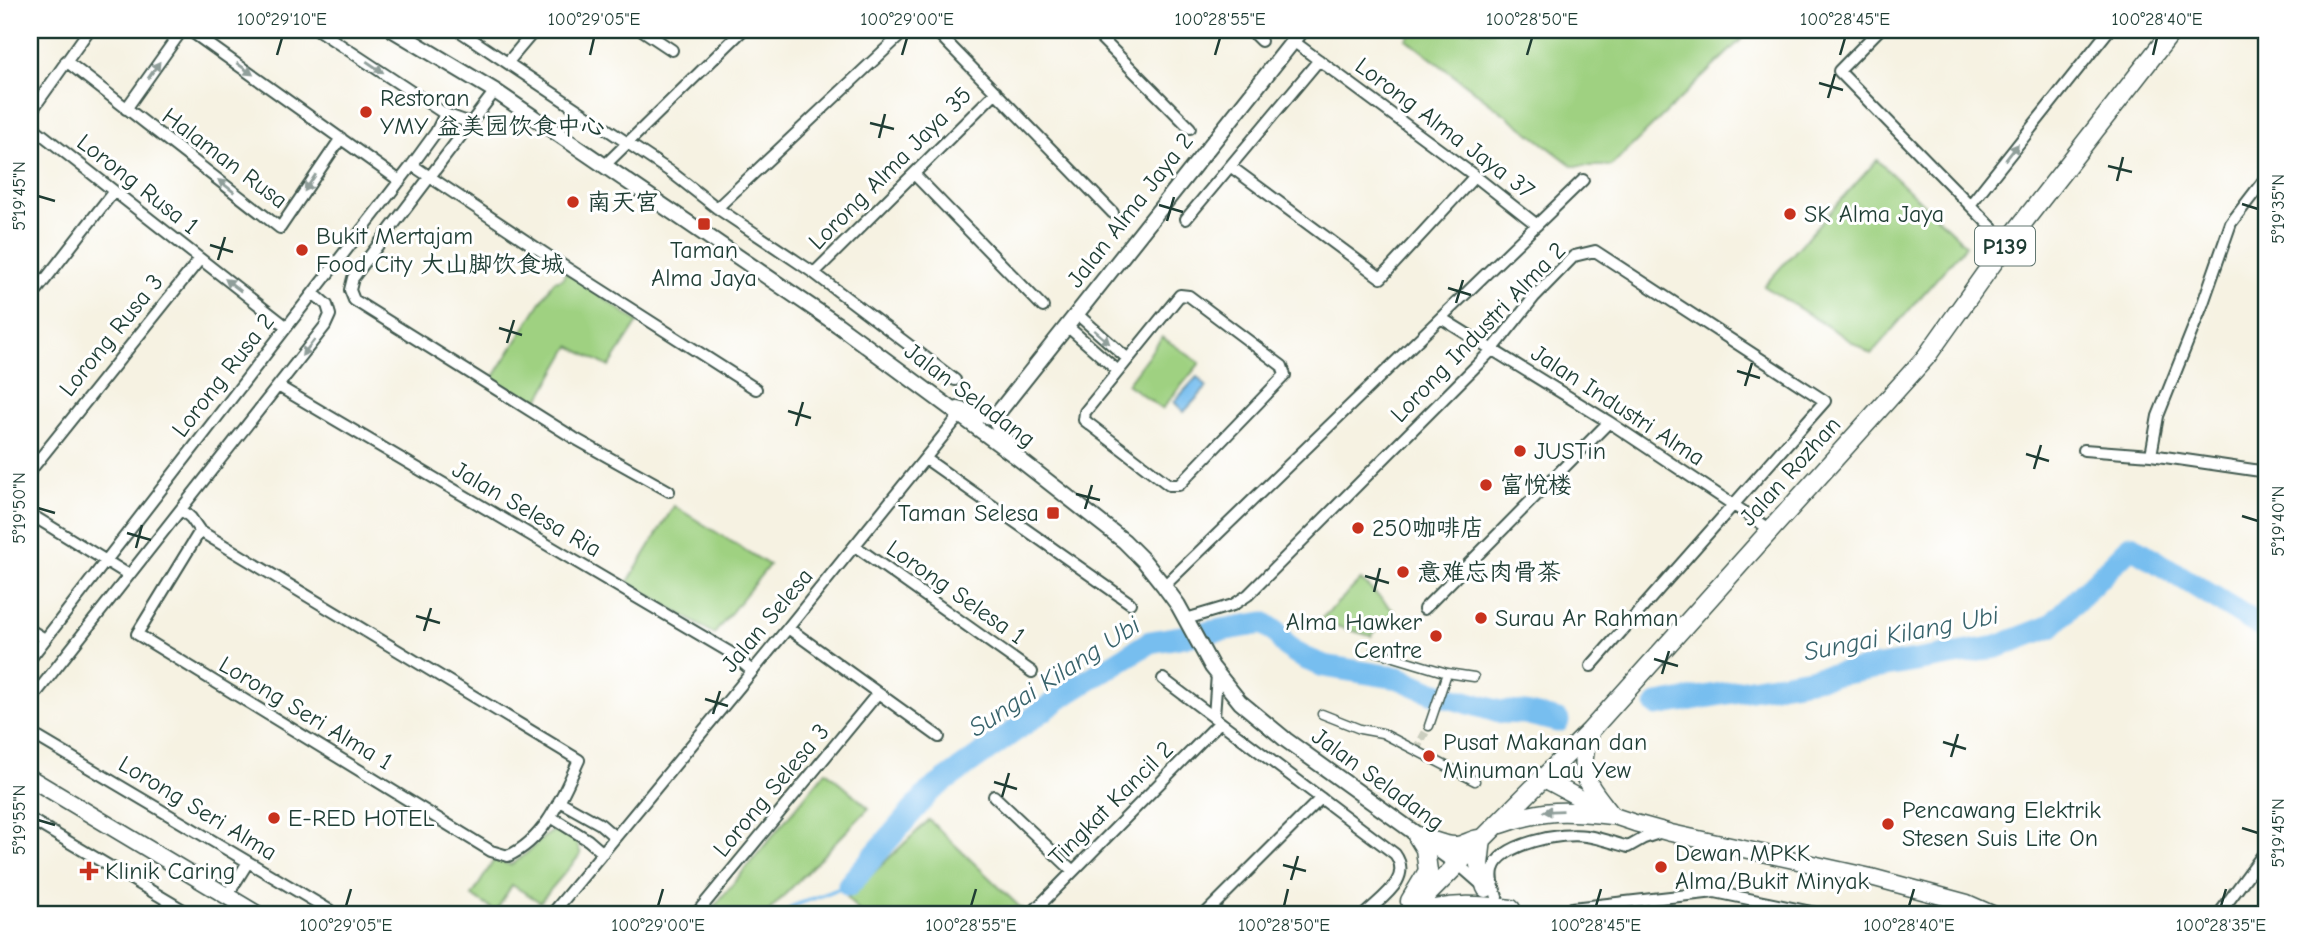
<svg xmlns="http://www.w3.org/2000/svg" width="2297" height="944" font-family="'Comic Neue','LXGW WenKai TC',sans-serif">
<rect width="100%" height="100%" fill="#fff"/>
<filter id="ink" filterUnits="userSpaceOnUse"><feTurbulence type="fractalNoise" baseFrequency=".0143" numOctaves="2"/><feDisplacementMap in="SourceGraphic" scale="14" xChannelSelector="R" yChannelSelector="G"/><feConvolveMatrix kernelMatrix="1 2 1 2 8 2 1 2 1" color-interpolation-filters="sRGB"/></filter>
<filter id="wash" filterUnits="userSpaceOnUse"><feTurbulence type="fractalNoise" baseFrequency=".00686" numOctaves="4" result="noise"/><feDisplacementMap in="SourceGraphic" scale="28" xChannelSelector="R" yChannelSelector="G"/><feGaussianBlur stdDeviation="1.57" result="paint"/><feColorMatrix in="noise" values="0 0 0 0 0 0 0 0 0 0 0 0 0 0 0 0 0 1.4 0 .05"/><feComposite in="paint" operator="in"/></filter>
<g filter="url(#wash)">
<rect width="100%" height="100%" fill="#f6f2e2"/>
<path fill="#9fd181" stroke="#5f875a" stroke-width="2" d="M1414,30h337l-140,136h-38l-167,-127z
M1877,160l89,85 -95,109 -107,-68z
M566,272l72,50 -29,45 -39,-21 -36,62 -42,-28 62,-99 8,-2z
M1162,337l38,26 -38,46 -35,-25z
M674,506l95,59 -55,69 -86,-52z
M1361,580l33,31 -23,25 -52,-15z
M826,771l43,37 -103,106h-58z
M929,820l94,90 -4,4h-158l-14,-16z
M558,829l17,9 6,16 -41,48 -28,-17 -16,26 -24,-15 22,-36 16,5c19,-9 29,-29 48,-36z"/>
<path fill="#77beef" stroke="#4b7e92" stroke-width="2" d="M1197,377l10,10 -23,25 -10,-10z"/>
<g fill="none" stroke-linecap="round" stroke-linejoin="round">
<path stroke="#77beef" stroke-width="3.5" d="M784,914l9,-8 56,-21"/>
<path stroke="#77beef" stroke-width="23" d="M1657,705l340,-58 54,-21 80,-80 136,84
M849,885l80,-93 140,-100 81,-50 113,-19 13,9 10,14 18,12 20,8 75,12 32,14 69,20 25,1 33,8"/>
</g>
</g>
<g filter="url(#ink)">
<g fill="none" stroke-linecap="round" stroke-linejoin="round">
<path stroke="#cbcebf" stroke-width="8" stroke-dasharray="8 4" stroke-linecap="butt" d="M1416,750l13,-24"/>
<g stroke="#3f584e" stroke-width="11">
<path id="pedestrian" d="M1374,651l73,22 27,4
M1322,714l38,15 22,4 93,48
M1429,726l18,-53"/>
</g>
<g stroke="#3f584e" stroke-width="14">
<path id="minor" d="M189,30l211,151
M318,30l127,84 26,9
M458,30l213,142 46,36 97,65 141,107
M642,30l30,20
M935,30l178,183
M1093,30l97,98
M1250,30l11,11
M1879,30l-40,41 168,172
M1293,41l182,135 62,49
M66,61l214,167 61,-90
M508,62l27,-32
M495,91l-142,187 -3,12 4,10 220,138 95,53
M126,109l56,-79
M30,113l59,-83
M30,125l257,202
M412,165l150,100 194,124
M605,165l138,-135
M1230,166l151,112 94,-102
M914,174l129,133
M1970,205l139,-175
M717,208l189,-178
M1186,219l133,-159
M814,273l182,-181
M1180,295l9,1 93,70 3,9 -106,110h-10l-85,-65 1,-8z
M30,299l84,-108
M1077,314l51,45
M1441,318l168,104 162,108
M1067,326l51,45
M278,386l453,267 21,18
M2084,450l67,5 116,17
M2151,455l7,-39 44,-110 29,-83 36,-47
M926,459l204,144
M30,471l170,-212
M181,509l10,9 9,13 379,229c-17,36 -33,79 -71,96l-17,-5 -354,-217 63,-103
M30,514l99,61
M855,546l177,126
M1164,586l419,-406
M1424,609l185,-187
M1186,619l47,-14 15,-10 245,-246 42,-53 39,-40 21,-5 230,150 -234,265
M788,628l151,109
M30,630l15,9
M30,659l382,-494 24,-33 9,-18
M1163,679l232,175c18,25 -13,43 -30,60
M30,701l295,-375 5,-11 -3,-10 -14,-12
M1214,717l3,-43
M39,738l297,176
M994,796l79,75
M559,801l41,23 15,13
M551,817l37,23 15,13
M30,819l160,95
M1458,864l24,21
M227,896l21,-34
M1497,897c-3,-9 -6,-18 -4,-27 6,-27 70,-38 93,-34 14,2 28,7 42,11l16,-9 18,-6
M1572,908l143,-16 106,22
M552,914l236,-286 172,-213
M696,914l182,-221
M1031,914l189,-192
M1205,914l116,-116
M2219,914l48,-65"/>
</g>
<g stroke="#3f584e" stroke-width="18">
<path id="tertiary" d="M393,30l102,61 343,234 176,130 110,86 20,20 20,25 14,19 34,62 28,35 46,38 172,124
M958,409l36,9
M994,418l308,-388
M994,418l17,33"/>
</g>
<g stroke="#3f584e" stroke-width="19">
<path id="secondary" d="M30,778l227,136
M1542,778l69,37 24,8 36,10 200,44 96,26 25,11"/>
</g>
<g stroke="#3f584e" stroke-width="21">
<path id="primary" d="M1590,733c-15,42 -3,50 21,82
M1501,824c43,-15 65,-14 110,-9
M1417,836c13,3 28,11 40,10 8,-1 14,-6 22,-7
M1482,839l-3,26 7,23
M1410,901l18,-30 -3,-22 -8,-13
M1408,914l182,-183 336,-374 81,-114 166,-213
M1416,914c33,-11 62,-9 95,-5"/>
</g>
<use href="#pedestrian" stroke="#fff" stroke-width="8"/>
<use href="#minor" stroke="#fff" stroke-width="10"/>
<use href="#tertiary" stroke="#fff" stroke-width="14"/>
<use href="#secondary" stroke="#fff" stroke-width="16"/>
<use href="#primary" stroke="#fff" stroke-width="18"/>
</g>
<defs><path id="oneway-solid" d="M-6-.8H1V-3.2L6.5 0L1 3.2V.8H-6Z" transform="scale(1.75)"/></defs>
<g fill="#8f9e9a">
<use href="#oneway-solid" transform="translate(375 67) rotate(34)"/>
<use href="#oneway-solid" transform="translate(245 69) rotate(35)"/>
<use href="#oneway-solid" transform="translate(154 70) rotate(-55)"/>
<use href="#oneway-solid" transform="translate(2012 152) rotate(-52)"/>
<use href="#oneway-solid" transform="translate(310 183) rotate(124)"/>
<use href="#oneway-solid" transform="translate(226 186) rotate(-142)"/>
<use href="#oneway-solid" transform="translate(233 285) rotate(-142)"/>
<use href="#oneway-solid" transform="translate(1102 337) rotate(41)"/>
<use href="#oneway-solid" transform="translate(308 348) rotate(128)"/>
<use href="#oneway-solid" transform="translate(1553 811) rotate(178)"/>
</g>
</g>
<path fill="none" stroke="#1f3d34" stroke-width="2.5" d="M277,55l5,-17M590,55l4,-17M902,55l5,-17M1215,55l5,-17M1527,55l5,-17M1840,55l5,-17M2153,55l4,-17M1819,83l24,7M1828,98l7,-24M870,123l24,6M879,138l6,-24M2108,166l24,6M2117,181l6,-24M38,196l17,5M2242,204l16,5M1159,205l24,7M1167,221l7,-24M210,245l23,7M218,260l7,-23M1448,288l23,7M1456,303l7,-23M499,328l23,7M507,343l7,-23M1737,371l23,7M1745,386l7,-23M788,411l23,7M796,426l7,-24M2026,454l23,7M2034,469l7,-24M1076,494l24,6M38,508l17,5M1085,509l7,-24M2242,516l16,5M127,533l24,7M136,548l6,-23M1365,576l24,7M1374,592l6,-24M416,616l24,7M424,631l7,-23M1654,659l24,7M1662,674l7,-23M705,699l23,7M713,714l7,-23M1943,742l23,7M1951,757l7,-23M994,782l23,7M1002,797l7,-24M38,820l17,5M2242,828l16,5M1283,865l23,6M1291,880l7,-24M346,906l5,-17M658,906l5,-17M971,906l5,-17M1284,906l4,-17M1596,906l5,-17M1909,906l5,-17M2221,906l5,-17"/>
<g fill="#c8321e" stroke="#fff" stroke-width="2.5">
<circle cx="366" cy="112" r="7"/>
<circle cx="573" cy="202" r="7"/>
<circle cx="1790" cy="214" r="7"/>
<rect x="697" y="217" width="14" height="14" rx="3.5"/>
<circle cx="302" cy="250" r="7"/>
<circle cx="1520" cy="451" r="7"/>
<circle cx="1486" cy="485" r="7"/>
<rect x="1046" y="506" width="14" height="14" rx="3.5"/>
<circle cx="1358" cy="528" r="7"/>
<circle cx="1403" cy="572" r="7"/>
<circle cx="1481" cy="618" r="7"/>
<circle cx="1436" cy="636" r="7"/>
<circle cx="1429" cy="756" r="7"/>
<circle cx="274" cy="818" r="7"/>
<circle cx="1888" cy="824" r="7"/>
<circle cx="1661" cy="867" r="7"/>
<path d="M85.5 860.5h7v7h7v7h-7v7h-7v-7h-7v-7h7z"/>
</g>
<g text-anchor="middle" stroke-width="6" stroke-linejoin="round" paint-order="stroke">
<rect fill="#fff" stroke="#627771" stroke-width="2" x="1975" y="226.5" width="60" height="39" rx="5"/>
<g font-size="23" font-weight="bold" fill="#1f3d34">
<text x="2005" y="254">P139</text>
</g>
<g font-size="24" fill="#1f3d34" stroke="#fff" text-anchor="start">
<text x="380" y="106">Restoran<tspan x="380" dy="28">YMY 益美园饮食中心</tspan></text>
<text x="587" y="210">南天宫</text>
<text x="1804" y="222">SK Alma Jaya</text>
<text x="316" y="244">Bukit Mertajam<tspan x="316" dy="28">Food City 大山脚饮食城</tspan></text>
<text x="704" y="258" text-anchor="middle">Taman<tspan x="704" dy="28">Alma Jaya</tspan></text>
<text x="1534" y="459">JUSTin</text>
<text x="1500" y="493">富悦楼</text>
<text x="1039" y="521" text-anchor="end">Taman Selesa</text>
<text x="1372" y="536">250咖啡店</text>
<text x="1417" y="580">意难忘肉骨茶</text>
<text x="1495" y="626">Surau Ar Rahman</text>
<text x="1422" y="630" text-anchor="end">Alma Hawker<tspan x="1422" dy="28">Centre</tspan></text>
<text x="1443" y="750">Pusat Makanan dan<tspan x="1443" dy="28">Minuman Lau Yew</tspan></text>
<text x="1902" y="818">Pencawang Elektrik<tspan x="1902" dy="28">Stesen Suis Lite On</tspan></text>
<text x="288" y="826">E-RED HOTEL</text>
<text x="1675" y="861">Dewan MPKK<tspan x="1675" dy="28">Alma/Bukit Minyak</tspan></text>
<text x="105" y="879">Klinik Caring</text>
</g>
<g font-size="24" fill="#1f3d34" stroke="#fff">
<text transform="translate(1445 128) rotate(37)" y="8">Lorong Alma Jaya 37</text>
<text transform="translate(225 158) rotate(37)" y="8">Halaman Rusa</text>
<text transform="translate(890 168) rotate(-45)" y="8">Lorong Alma Jaya 35</text>
<text transform="translate(138 184) rotate(38)" y="8">Lorong Rusa 1</text>
<text transform="translate(1130 210) rotate(-52)" y="8">Jalan Alma Jaya 2</text>
<text transform="translate(1478 332) rotate(-46)" y="8">Lorong Industri Alma 2</text>
<text transform="translate(111 335) rotate(-51)" y="8">Lorong Rusa 3</text>
<text transform="translate(223 375) rotate(-52)" y="8">Lorong Rusa 2</text>
<text transform="translate(970 395) rotate(37)" y="8">Jalan Seladang</text>
<text transform="translate(1618 405) rotate(33)" y="8">Jalan Industri Alma</text>
<text transform="translate(1790 471) rotate(-48)" y="8">Jalan Rozhan</text>
<text transform="translate(527 509) rotate(30)" y="8">Jalan Selesa Ria</text>
<text transform="translate(956 592) rotate(35)" y="8">Lorong Selesa 1</text>
<text transform="translate(767 620) rotate(-50)" y="8">Jalan Selesa</text>
<text transform="translate(306 713) rotate(31)" y="8">Lorong Seri Alma 1</text>
<text transform="translate(1378 779) rotate(36)" y="8">Jalan Seladang</text>
<text transform="translate(771 790) rotate(-50)" y="8">Lorong Selesa 3</text>
<text transform="translate(1111 803) rotate(-45)" y="8">Tingkat Kancil 2</text>
<text transform="translate(198 808) rotate(31)" y="8">Lorong Seri Alma</text>
</g>
<g font-size="26" font-style="italic" fill="#39646c" stroke="#fff">
<text transform="translate(1901 633) rotate(-11)" y="9">Sungai Kilang Ubi</text>
<text transform="translate(1054 676) rotate(-33)" y="9">Sungai Kilang Ubi</text>
</g>
</g>
<rect width="2297" height="944" fill="none" stroke="#fff" stroke-width="77"/>
<rect x="38" y="38" width="2220" height="868" fill="none" stroke="#1f3d34" stroke-width="2.5"/>
<g font-size="18" text-anchor="middle" fill="#1f3d34">
<text x="282" y="25">100°29'10"E</text>
<text x="594" y="25">100°29'05"E</text>
<text x="907" y="25">100°29'00"E</text>
<text x="1220" y="25">100°28'55"E</text>
<text x="1532" y="25">100°28'50"E</text>
<text x="1845" y="25">100°28'45"E</text>
<text x="2157" y="25">100°28'40"E</text>
<text transform="translate(19 196) rotate(-90)" y="6">5°19'45"N</text>
<text transform="translate(2278 209) rotate(-90)" y="6">5°19'35"N</text>
<text transform="translate(19 508) rotate(-90)" y="6">5°19'50"N</text>
<text transform="translate(2278 521) rotate(-90)" y="6">5°19'40"N</text>
<text transform="translate(19 820) rotate(-90)" y="6">5°19'55"N</text>
<text transform="translate(2278 833) rotate(-90)" y="6">5°19'45"N</text>
<text x="346" y="931">100°29'05"E</text>
<text x="658" y="931">100°29'00"E</text>
<text x="971" y="931">100°28'55"E</text>
<text x="1284" y="931">100°28'50"E</text>
<text x="1596" y="931">100°28'45"E</text>
<text x="1909" y="931">100°28'40"E</text>
<text x="2221" y="931">100°28'35"E</text>
</g>
</svg>
